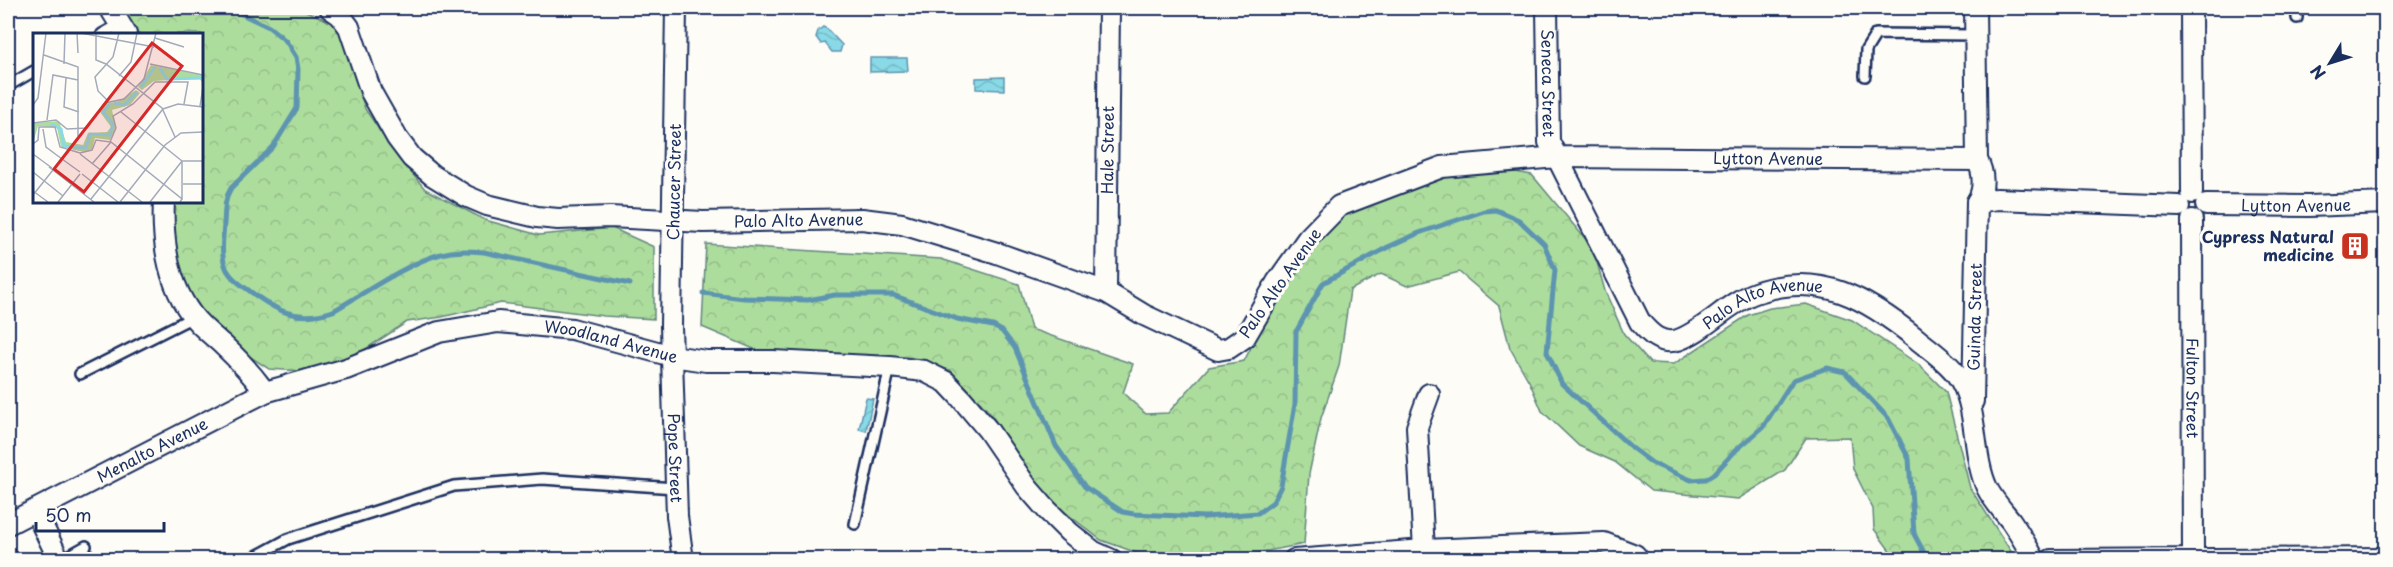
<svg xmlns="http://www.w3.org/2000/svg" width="2393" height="567" font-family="'Playpen Sans',sans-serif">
<defs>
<pattern id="forest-crowns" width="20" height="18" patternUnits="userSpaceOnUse" patternTransform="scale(1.5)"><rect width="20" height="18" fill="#addd9d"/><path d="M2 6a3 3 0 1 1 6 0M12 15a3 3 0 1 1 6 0" fill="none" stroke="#94be8a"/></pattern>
<pattern id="water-waves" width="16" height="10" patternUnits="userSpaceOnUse" patternTransform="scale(1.5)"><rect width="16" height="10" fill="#89d9e6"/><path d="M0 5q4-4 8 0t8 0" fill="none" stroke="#76bbc8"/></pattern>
</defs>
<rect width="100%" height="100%" fill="#fdfcf7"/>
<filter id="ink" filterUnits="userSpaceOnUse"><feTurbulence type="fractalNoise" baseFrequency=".0167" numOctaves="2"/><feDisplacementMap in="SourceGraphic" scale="12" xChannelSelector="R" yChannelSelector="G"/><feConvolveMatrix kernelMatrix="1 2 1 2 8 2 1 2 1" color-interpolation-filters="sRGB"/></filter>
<g filter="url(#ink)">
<path fill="url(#forest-crowns)" stroke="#64867e" stroke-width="1.5" d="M120,8h179l37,16 14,34 15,51 32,47 28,33 60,31 54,15 73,-7 42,19v72l-50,-3 -103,-13 -59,14 -35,5 -52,34 -39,16 -47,-3 -32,-21 -47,-50 -16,-48 -1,-49h28v-167h-67z
M1505,170l27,5 61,73 12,43 19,43 26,29 24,1 74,-49 22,-7 36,-4 46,16 66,44 28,28 24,96 46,71h-120l-22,-30 -1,-20 -20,-40 -3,-32 -44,1 -21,32 -47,29 -87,-8 -36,-29 -36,-16 -37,-35 -12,-28 -20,-35 -11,-42 -40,-34 -52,14 -26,-12 -31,16 -11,76 -18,52 -12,56 -5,70 -79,15h-71l-53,-19 -53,-41 -58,-86 -40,-43 -44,-11 -145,-7 -59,-25 4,-83 235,15 78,25 12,45 102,35 -10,29 23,21 22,-1 41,-46 35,-6 30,-58 29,-46 40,-45 75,-29 40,-8z"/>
<path fill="url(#water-waves)" stroke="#5d95b0" stroke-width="1.5" d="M823,27l4,2 15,16 -2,7h-8l-7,-9 -4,1 -5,-7 2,-6z
M870,58h37l1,13 -38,1z
M1004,77v13l-28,-1v-11z
M866,398l7,1 -7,32 -7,-2z"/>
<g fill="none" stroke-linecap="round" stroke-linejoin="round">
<path stroke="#5d95b0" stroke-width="5" d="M229,8l40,19 17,14 10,16 2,12 -1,39 -24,39 -42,41c-7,11 -6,23 -7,36 -1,15 -4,32 3,46 5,9 13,14 20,19 29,22 50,34 86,22 32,-18 74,-48 108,-57 14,-4 28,-3 43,-2l146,32
M703,293l41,5 64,2 27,-5h58l64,24 36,7 9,5 13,17 41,98 29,41 38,25 11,2 71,3 53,-4 15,-11 8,-16 14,-82 1,-72 27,-49 65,-36 31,-14 65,-22 12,-1 23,10 25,24 11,26 -8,82 15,32 70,64 20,15 39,17 15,-1 8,-5 22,-24 27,-23 30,-47 34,-12 18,4 43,46 21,41 5,75 14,26"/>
<g stroke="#1b2f5e" stroke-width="14">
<path id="service" d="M2297,18v-10
M102,34l18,-10
M1865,76l1,-26 10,-16 99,1
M8,86l26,-15
M80,374l113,-57
M855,524l35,-157
M61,560l25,-14
M249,560l39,-21 166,-53 88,-7 133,9"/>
</g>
<g stroke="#1b2f5e" stroke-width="24">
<g id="minor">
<path d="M110,8l16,26"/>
<path id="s1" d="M330,8l10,7 9,12 22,65 26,46 15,20 20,17 34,21 21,9 50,12 21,2 52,-2 93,5 159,-3 40,5 95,29 109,39 38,23 74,35 11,-2 16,-11 32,-55 31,-44 31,-32 103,-39 115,-10 83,165c10,12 21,23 38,18 28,-10 49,-37 77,-47 65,-23 113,6 162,46 13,11 30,22 40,36 22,30 14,78 30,113 6,12 16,23 24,33 9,13 16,26 24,39"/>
<path id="s2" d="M676,8l-5,318 6,190 6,44"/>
<path id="s3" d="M1547,8l2,134 8,15 420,3"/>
<path d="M2191,8l1,185"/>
<path d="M164,201c-2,39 4,82 28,114 8,11 20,20 30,29 16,15 30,30 43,48"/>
<path d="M1977,202l20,-3 182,7"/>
<path id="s4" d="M2206,205l103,1 77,-3"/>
<path id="s5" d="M2192,220l1,338"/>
<path id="s6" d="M1106,292l3,-284"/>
<path id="s7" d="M1973,401l4,-199c8,-12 7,-30 0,-42l-2,-152"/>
<path d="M35,510l24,50"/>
<path id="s8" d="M8,524l257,-132 81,-23 93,-37 59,-10 74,7 100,27 34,5h67l117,6 34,4 22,11 15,16 27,32 39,57 20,23 22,22 25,20 18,8"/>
<path d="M1424,550l-7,-123 12,-33"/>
<path d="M1294,560l130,-10 180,-7 31,12 4,5"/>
<path d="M2051,560l335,-2"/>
</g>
</g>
<use href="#service" stroke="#fdfcf7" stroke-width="9"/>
<use href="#minor" stroke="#fdfcf7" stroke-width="20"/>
</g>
</g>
<defs>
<g id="building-square" transform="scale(1.5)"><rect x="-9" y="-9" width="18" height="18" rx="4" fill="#c8321e" stroke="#fdfcf7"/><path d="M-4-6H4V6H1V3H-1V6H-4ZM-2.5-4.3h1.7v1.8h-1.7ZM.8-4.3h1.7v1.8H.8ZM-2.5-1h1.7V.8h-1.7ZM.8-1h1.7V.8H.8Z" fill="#fff"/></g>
</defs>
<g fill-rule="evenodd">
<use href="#building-square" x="2355" y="246"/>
</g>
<g text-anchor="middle" stroke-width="6" stroke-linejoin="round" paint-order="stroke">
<g font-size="16" fill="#1b2f5e" stroke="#fdfcf7">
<text dy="6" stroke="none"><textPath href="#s3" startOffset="75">Seneca Street</textPath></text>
<text dy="6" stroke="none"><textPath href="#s6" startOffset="142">Hale Street</textPath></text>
<text dy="6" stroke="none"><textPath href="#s3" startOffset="362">Lytton Avenue</textPath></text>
<text transform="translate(674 182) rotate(-89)" y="6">Chaucer Street</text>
<text dy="6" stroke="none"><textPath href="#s4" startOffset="90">Lytton Avenue</textPath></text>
<text dy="6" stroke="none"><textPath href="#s1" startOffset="576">Palo Alto Avenue</textPath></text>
<text transform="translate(1280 283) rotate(-55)" y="6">Palo Alto Avenue</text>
<text dy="6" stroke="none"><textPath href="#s1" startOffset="1764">Palo Alto Avenue</textPath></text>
<text dy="6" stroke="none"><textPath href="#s7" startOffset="84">Guinda Street</textPath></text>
<text dy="6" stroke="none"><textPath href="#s8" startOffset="648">Woodland Avenue</textPath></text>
<text dy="6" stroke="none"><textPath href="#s5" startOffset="168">Fulton Street</textPath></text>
<text dy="6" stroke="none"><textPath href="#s8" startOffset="162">Menalto Avenue</textPath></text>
<text dy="6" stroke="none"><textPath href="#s2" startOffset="450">Pope Street</textPath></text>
</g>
<g font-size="16" font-weight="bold" fill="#1b2f5e" stroke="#fdfcf7" text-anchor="end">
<text x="2334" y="243">Cypress Natural<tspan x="2334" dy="18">medicine</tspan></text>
</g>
</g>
<g transform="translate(33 33)">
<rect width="170" height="170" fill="#fdfcf7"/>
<path d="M118,32l51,10v7l-3,-4 -45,3 -12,9 -4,-3zM103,57l4,3 -10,12 -18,5 4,18 -6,12 -15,-2 -3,11 -8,3 -23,-5 -4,-19 -19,-2 -5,17v-20l26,-2 7,21 17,3 5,-12 19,-1 4,-5 -11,-15 5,-8 14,-3z" fill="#addd9d"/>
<path fill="none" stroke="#89d9e6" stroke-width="3" d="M127,35l7,11 36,-1M108,54l14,-20M81,70l10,2 13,-13M18,91l10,5 3,17 22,2 4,-14 20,1 3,-11 -10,-12 7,-8"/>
<path fill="none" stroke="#a3aaba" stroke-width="1.5" d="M44,0l1,20M48,0l73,14M63,0v27l10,4 56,44 13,29M122,5l29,9M11,22l34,12v69M31,31l1,-31M117,31l53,11M86,43l12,-14 6,-29M33,45l-2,29 15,5M75,68l-10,-10 -3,-14 18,-20 6,-24M0,72l5,-7 8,-65M167,73l3,-19M88,79l61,49v39M14,87l6,-45 25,5M0,90l23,-3 11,9 20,-1 18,-25 19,-4 20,-20 12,-46M10,96l3,18 16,12M0,111l5,-4 1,-13h16l5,20 20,6 12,-3 4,-10 14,2 6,-14 -3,-12 20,-12 22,-22h33l-4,22M0,121l19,14M47,121l62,48M29,126l18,13M59,131l19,-22 71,57 -2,3M16,134l45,35M21,136l15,-19M0,139l30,24M49,141l36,28M150,151h20M0,158l15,11M0,162l20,-25M58,166l72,-90 15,-5 25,3M25,169l22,-28M87,169l45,-57 16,-12 22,-1M117,169l32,-41h21"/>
<path fill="#d62828" fill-opacity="0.15" stroke="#d62828" stroke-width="3" d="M119,10l30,23 -98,126 -30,-23z"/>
<rect width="170" height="170" fill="none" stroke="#1b2f5e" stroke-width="3"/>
</g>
<rect width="2393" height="567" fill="none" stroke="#fdfcf7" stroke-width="30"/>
<rect x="15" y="15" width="2363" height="537" fill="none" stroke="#1b2f5e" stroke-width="2" filter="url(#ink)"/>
<g transform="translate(2330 63) rotate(232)" stroke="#fdfcf7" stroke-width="4.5" paint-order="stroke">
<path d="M0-4.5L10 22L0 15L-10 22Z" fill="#1b2f5e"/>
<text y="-9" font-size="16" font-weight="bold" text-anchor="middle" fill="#1b2f5e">N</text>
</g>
<path d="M36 522v9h128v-9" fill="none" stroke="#1b2f5e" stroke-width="3"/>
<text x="45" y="522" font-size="18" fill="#1b2f5e" stroke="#fdfcf7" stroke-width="4.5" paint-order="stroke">50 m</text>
</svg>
